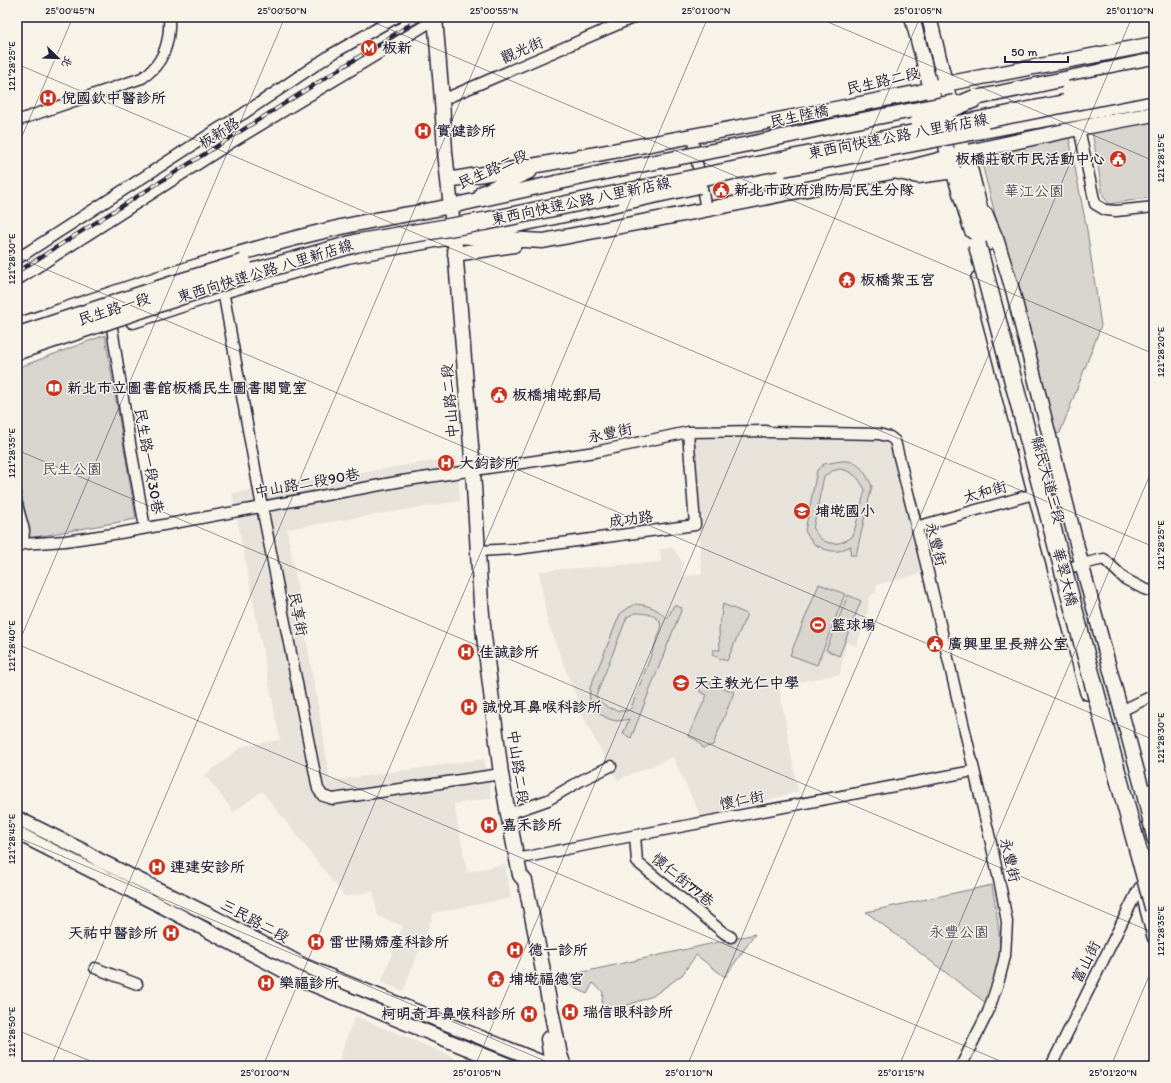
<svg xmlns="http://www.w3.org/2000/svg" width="1171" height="1083" font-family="Itim,'LXGW WenKai TC',sans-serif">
<rect width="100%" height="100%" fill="#f7f3e8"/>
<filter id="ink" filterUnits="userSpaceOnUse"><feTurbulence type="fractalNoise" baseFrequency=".025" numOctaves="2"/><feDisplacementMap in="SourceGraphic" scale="8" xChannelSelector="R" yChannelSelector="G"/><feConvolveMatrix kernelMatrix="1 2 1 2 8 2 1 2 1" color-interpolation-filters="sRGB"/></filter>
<g filter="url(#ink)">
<path fill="#e7e3db" d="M827,437l55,2 9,9 32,125 -46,12 -2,8 -6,3 -1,13 -11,37 -11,-3 -6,31 -61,12 19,106 -97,25 -28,-60 -55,23 -8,-13 -24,-44 -39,-103 -8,-49 122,-9 -1,-13 13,-1 10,15 -1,13 20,-2 -11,-135z
M457,457l3,44 -173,28 36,205 7,47 154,-22 8,39 -38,6 13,68 38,-8 6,34 -77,15 -31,78 -22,-9 22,-56 -25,-10 -5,-25 -28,6 -83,-106 -28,21 -29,-37 38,-29 37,-6 -48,-247z
M355,1016l99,41 -4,9h-94l-17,-7z"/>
<path fill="#d8d5cf" stroke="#7d7c85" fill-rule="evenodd" d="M1154,121v76l-45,7 -6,-8 -11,-65z
M1069,137l18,93 14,96 -41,107 -8,2 -72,-279z
M105,335l31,184 -106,19 -13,-69v-101z
M842,461c3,0 7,0 10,1 10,3 16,16 20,24l-16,69h-6l1,-9 -12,5h-7l-8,-2 -10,-5 -9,-13 12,-61 7,-6zM840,469c13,2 19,9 25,21l-12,46c-10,8 -24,11 -34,1 -2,-2 -4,-6 -6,-8l11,-53 8,-5z
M819,584l26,10 -28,71 -27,-10z
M848,595l13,6 -22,55 -13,-6z
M636,604c15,2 21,4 31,15l7,-14 8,3 -51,130 -8,-4 6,-15c-4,1 -9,2 -13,2 -10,-2 -24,-10 -26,-21 -1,-4 0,-8 0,-12l30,-74 8,-6zM635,613c10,0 18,1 25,8l1,8 -30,79 -3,3c-15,0 -23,-3 -32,-15l31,-79z
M723,604l24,10 -20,47 -15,-6 1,-5h7l-1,-21z
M699,678l35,14 -21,53 -10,3 -6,-8 -9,-4 19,-41 -7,-3z
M992,885c5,30 12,65 4,95 -2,8 -6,15 -10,23l-120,-91z
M755,934l-30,43 -29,-22 -14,20 -29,21 -36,13 -16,1 2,-18 -10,-9 -6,11 -31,-16z"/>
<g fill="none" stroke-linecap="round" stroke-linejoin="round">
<g stroke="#22223b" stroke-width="13">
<path id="minor" d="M442,100l193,-83
M17,121l22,-8 103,-35c3,-2 7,-5 10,-8 14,-14 18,-34 17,-53
M1079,128l16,76 10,6 11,1 38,-4
M692,136l14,73
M17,259l204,-132 22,-13 89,-60 65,-37
M17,280l212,-136 210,-127
M222,285l40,222 56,282 5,7 10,3 168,-25
M112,328l18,115 15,85
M17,505l7,25 -1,14
M916,527l146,-41
M17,547l6,-3 42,-3 55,-8 282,-52 193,-29 93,-20 78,-1 2,1 111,2 11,3 5,4 32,127 64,275 11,51 5,28 -2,34 -6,24 -11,32 -27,54
M478,551l39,-2 178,-24 -7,-93
M1059,571l23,-7 22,-5 21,20 19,10 10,3
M1121,711l33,-16
M1143,792l11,-4
M508,814l40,-14 34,-20 29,-14
M635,835l2,27 87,71 7,4
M517,859l84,-17 372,-71
M95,968l42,16
M1051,1066l87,-176 2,-3 10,-7"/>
</g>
<g stroke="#22223b" stroke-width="16">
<path id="tertiary" d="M986,214l11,26 15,48 70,277 61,227 11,47
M978,278l109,415
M17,818l65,32 17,10 115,57 91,49 246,100
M17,833l150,76 132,70 167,69 45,18
M1144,898l10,39"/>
</g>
<g stroke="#22223b" stroke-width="17">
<path id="secondary" d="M435,17l7,83 3,52 9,84 19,234 8,133 3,33 17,138 7,40 12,61 5,6 35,174 4,11
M912,17c9,35 18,69 28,104 4,15 6,30 12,44
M929,17l25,102 12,43
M976,98l178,-38
M982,131l172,-32
M754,143l93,-20
M898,172l20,4 36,-5
M448,180l101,-17 276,-52 95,-19 25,-8 209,-40
M482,193l48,-22
M454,236l89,5 146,-28 207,-42 81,-21 102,-22 75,-14
M455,254l59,-9
M133,321l90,-30 124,-35 165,-30 114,-24
M17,326c106,-36 211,-73 320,-98 38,-9 76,-14 114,-22 56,-12 112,-25 168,-37
M548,1039l4,27"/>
</g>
<g stroke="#22223b" stroke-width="20">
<path id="trunk" d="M969,170l18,72
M956,175l17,55"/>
</g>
<use href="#minor" stroke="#f7f3e8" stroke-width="10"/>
<use href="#tertiary" stroke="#f7f3e8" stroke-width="13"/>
<use href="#secondary" stroke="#f7f3e8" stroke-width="14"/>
<use href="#trunk" stroke="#f7f3e8" stroke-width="17"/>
<g stroke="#22223b" stroke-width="4">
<path id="rail" d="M17,272l405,-255"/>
</g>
<use href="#rail" stroke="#f7f3e8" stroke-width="2.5" stroke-dasharray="8" stroke-linecap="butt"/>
<g stroke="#22223b" stroke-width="17" stroke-linecap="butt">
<path id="secondary-bridge" d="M847,123l107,-21
M619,169l135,-26
M784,169l198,-38
M626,202l73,-16"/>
</g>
<g stroke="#22223b" stroke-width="20" stroke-linecap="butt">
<path id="trunk-bridge" d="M1070,90l84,-16
M919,122l57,-24
M977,244l140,529 37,136
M17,336l161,-53 65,-20
M17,351l226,-76 114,-32 130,-22 429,-88 238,-47"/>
</g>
<use href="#secondary-bridge" stroke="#f7f3e8" stroke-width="14"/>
<use href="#trunk-bridge" stroke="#f7f3e8" stroke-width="17"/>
</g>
</g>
<path fill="none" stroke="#22223b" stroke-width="1" stroke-opacity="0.45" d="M361,17l793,337M816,17l338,144M17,64l1137,483M17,148l56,-131M17,257l1137,483M17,450l1137,483M17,644l995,422M17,647l268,-630M17,837l540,229M17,1030l85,36M51,1066l445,-1049M263,1066l445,-1049M475,1066l445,-1049M687,1066l445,-1049M899,1066l255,-601M1111,1066l43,-102"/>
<defs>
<g id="metro-disc" transform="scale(0.9)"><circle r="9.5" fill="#c8321e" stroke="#f7f3e8"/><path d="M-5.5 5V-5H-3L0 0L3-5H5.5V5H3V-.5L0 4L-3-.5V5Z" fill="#fff"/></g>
<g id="hospital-disc" transform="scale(0.9)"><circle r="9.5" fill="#c8321e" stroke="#f7f3e8"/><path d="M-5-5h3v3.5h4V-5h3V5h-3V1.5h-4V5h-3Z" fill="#fff"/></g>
<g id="civic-disc" transform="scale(0.9)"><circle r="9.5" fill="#c8321e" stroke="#f7f3e8"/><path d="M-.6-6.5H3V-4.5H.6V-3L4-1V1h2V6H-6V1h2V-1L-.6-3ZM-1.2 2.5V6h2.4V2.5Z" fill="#fff"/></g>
<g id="temple-disc" transform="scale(0.9)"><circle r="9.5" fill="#c8321e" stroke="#f7f3e8"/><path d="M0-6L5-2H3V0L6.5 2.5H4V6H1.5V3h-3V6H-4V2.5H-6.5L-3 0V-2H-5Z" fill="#fff"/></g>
<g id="library-disc" transform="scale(0.9)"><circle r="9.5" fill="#c8321e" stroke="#f7f3e8"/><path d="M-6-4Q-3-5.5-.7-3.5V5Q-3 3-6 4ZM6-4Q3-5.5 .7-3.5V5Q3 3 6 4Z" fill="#fff"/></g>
<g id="school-disc" transform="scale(0.9)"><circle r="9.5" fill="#c8321e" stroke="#f7f3e8"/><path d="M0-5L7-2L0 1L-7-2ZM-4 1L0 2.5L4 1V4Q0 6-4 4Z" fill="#fff"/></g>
<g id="stadium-disc" transform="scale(0.9)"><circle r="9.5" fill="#c8321e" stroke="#f7f3e8"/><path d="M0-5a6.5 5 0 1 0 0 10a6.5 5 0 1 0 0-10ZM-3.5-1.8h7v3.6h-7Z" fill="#fff"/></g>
</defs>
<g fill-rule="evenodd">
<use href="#metro-disc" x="369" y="48"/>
<use href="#hospital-disc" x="48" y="98"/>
<use href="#hospital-disc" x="423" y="131"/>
<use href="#civic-disc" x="1118" y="159"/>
<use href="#civic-disc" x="721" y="190"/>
<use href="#temple-disc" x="847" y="280"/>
<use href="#library-disc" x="54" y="388"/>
<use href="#civic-disc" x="499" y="395"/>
<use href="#hospital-disc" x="446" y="463"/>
<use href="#school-disc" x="802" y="511"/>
<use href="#stadium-disc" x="818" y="625"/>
<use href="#civic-disc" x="935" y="644"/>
<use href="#hospital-disc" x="466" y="652"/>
<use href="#school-disc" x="681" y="683"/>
<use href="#hospital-disc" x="469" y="707"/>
<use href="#hospital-disc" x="489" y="825"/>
<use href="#hospital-disc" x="157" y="867"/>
<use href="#hospital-disc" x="171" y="933"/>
<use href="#hospital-disc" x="316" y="942"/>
<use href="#hospital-disc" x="515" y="950"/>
<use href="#temple-disc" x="496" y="979"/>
<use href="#hospital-disc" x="266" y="983"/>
<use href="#hospital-disc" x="570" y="1012"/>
<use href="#hospital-disc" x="529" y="1014"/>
</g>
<g text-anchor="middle" stroke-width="3" stroke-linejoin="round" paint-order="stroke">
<g font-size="15" font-weight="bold" fill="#22223b" stroke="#f7f3e8" text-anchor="start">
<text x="382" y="53">板新</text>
<text x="61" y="103">倪國欽中醫診所</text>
<text x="436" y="136">實健診所</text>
<text x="1105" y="164" text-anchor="end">板橋莊敬市民活動中心</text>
<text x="734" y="195">新北市政府消防局民生分隊</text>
<text x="860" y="285">板橋紫玉宮</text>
<text x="67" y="393">新北市立圖書館板橋民生圖書閱覽室</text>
<text x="512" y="400">板橋埔墘郵局</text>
<text x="459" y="468">大鈞診所</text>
<text x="815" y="516">埔墘國小</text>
<text x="831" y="630">籃球場</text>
<text x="948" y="649">廣興里里長辦公室</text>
<text x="479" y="657">佳誠診所</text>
<text x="694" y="688">天主教光仁中學</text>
<text x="482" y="712">誠悅耳鼻喉科診所</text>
<text x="502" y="830">嘉禾診所</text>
<text x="170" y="872">連建安診所</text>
<text x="158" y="938" text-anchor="end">天祐中醫診所</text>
<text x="329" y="947">雷世陽婦產科診所</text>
<text x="528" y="955">德一診所</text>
<text x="509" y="984">埔墘福德宮</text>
<text x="279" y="988">樂福診所</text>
<text x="583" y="1017">瑞信眼科診所</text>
<text x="516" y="1019" text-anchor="end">柯明奇耳鼻喉科診所</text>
</g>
<g font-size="15" fill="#22223b" stroke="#f7f3e8">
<text transform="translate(522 50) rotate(-23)" y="5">觀光街</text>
<text transform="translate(883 81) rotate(-13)" y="5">民生路二段</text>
<text transform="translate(799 116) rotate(-12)" y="5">民生陸橋</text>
<text transform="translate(219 133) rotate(-32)" y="5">板新路</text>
<text transform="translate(898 136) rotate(-11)" y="5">東西向快速公路 八里新店線</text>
<text transform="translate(493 169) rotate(-24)" y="5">民生路二段</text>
<text transform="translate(581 201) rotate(-12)" y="5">東西向快速公路 八里新店線</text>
<text transform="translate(265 271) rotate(-17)" y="5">東西向快速公路 八里新店線</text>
<text transform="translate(114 309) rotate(-18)" y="5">民生路一段</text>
<text transform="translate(450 401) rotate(-95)" y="5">中山路二段</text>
<text transform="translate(610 433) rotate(-12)" y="5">永豐街</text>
<text transform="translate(149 461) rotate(80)" y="5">民生路一段30巷</text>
<text transform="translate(1048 480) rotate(75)" y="5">縣民大道三段</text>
<text transform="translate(307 483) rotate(-10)" y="5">中山路二段90巷</text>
<text transform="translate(985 492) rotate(-16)" y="5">太和街</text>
<text transform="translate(631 519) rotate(-8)" y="5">成功路</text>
<text transform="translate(936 544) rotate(76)" y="5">永豐街</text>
<text transform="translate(1065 577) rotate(75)" y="5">華翠大橋</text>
<text transform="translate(298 614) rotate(79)" y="5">民享街</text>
<text transform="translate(518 767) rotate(82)" y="5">中山路二段</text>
<text transform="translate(742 800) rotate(-11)" y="5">懷仁街</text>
<text transform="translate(1010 860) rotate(77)" y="5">永豐街</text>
<text transform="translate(683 880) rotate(39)" y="5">懷仁街77巷</text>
<text transform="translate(255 921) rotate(28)" y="5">三民路二段</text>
<text transform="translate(1086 962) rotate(-63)" y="5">富山街</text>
</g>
<g font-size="15" fill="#504f60" stroke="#f7f3e8">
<text x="1034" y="196">華江公園</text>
<text x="72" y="474">民生公園</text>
<text x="959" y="937">永豐公園</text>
</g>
</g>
<rect width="1171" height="1083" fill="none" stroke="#f7f3e8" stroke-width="44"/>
<g transform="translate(58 58) rotate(113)" stroke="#f7f3e8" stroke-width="3" paint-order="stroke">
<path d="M0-3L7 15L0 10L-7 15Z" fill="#22223b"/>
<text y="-6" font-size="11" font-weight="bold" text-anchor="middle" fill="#22223b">北</text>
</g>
<path d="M1005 56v6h63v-6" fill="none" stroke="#22223b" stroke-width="2"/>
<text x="1011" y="56" font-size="12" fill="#22223b" stroke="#f7f3e8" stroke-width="3" paint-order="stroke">50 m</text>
<rect x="22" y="22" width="1127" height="1039" fill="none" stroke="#22223b" stroke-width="1.5"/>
<g font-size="10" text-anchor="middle" fill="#22223b">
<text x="70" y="14">25°00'45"N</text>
<text x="282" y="14">25°00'50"N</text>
<text x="494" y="14">25°00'55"N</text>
<text x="706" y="14">25°01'00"N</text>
<text x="918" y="14">25°01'05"N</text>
<text x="1130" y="14">25°01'10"N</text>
<text transform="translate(11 66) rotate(-90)" y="4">121°28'25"E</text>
<text transform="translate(1160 158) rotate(-90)" y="4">121°28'15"E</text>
<text transform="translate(11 259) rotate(-90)" y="4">121°28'30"E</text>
<text transform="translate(1160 352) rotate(-90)" y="4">121°28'20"E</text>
<text transform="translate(11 453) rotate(-90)" y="4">121°28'35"E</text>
<text transform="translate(1160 545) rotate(-90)" y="4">121°28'25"E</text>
<text transform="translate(11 646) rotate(-90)" y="4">121°28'40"E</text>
<text transform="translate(1160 738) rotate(-90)" y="4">121°28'30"E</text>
<text transform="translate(11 839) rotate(-90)" y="4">121°28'45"E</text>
<text transform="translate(1160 931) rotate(-90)" y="4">121°28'35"E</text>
<text transform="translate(11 1032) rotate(-90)" y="4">121°28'50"E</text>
<text x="265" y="1076">25°01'00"N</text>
<text x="477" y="1076">25°01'05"N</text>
<text x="689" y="1076">25°01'10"N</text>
<text x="901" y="1076">25°01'15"N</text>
<text x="1113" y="1076">25°01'20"N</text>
</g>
</svg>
